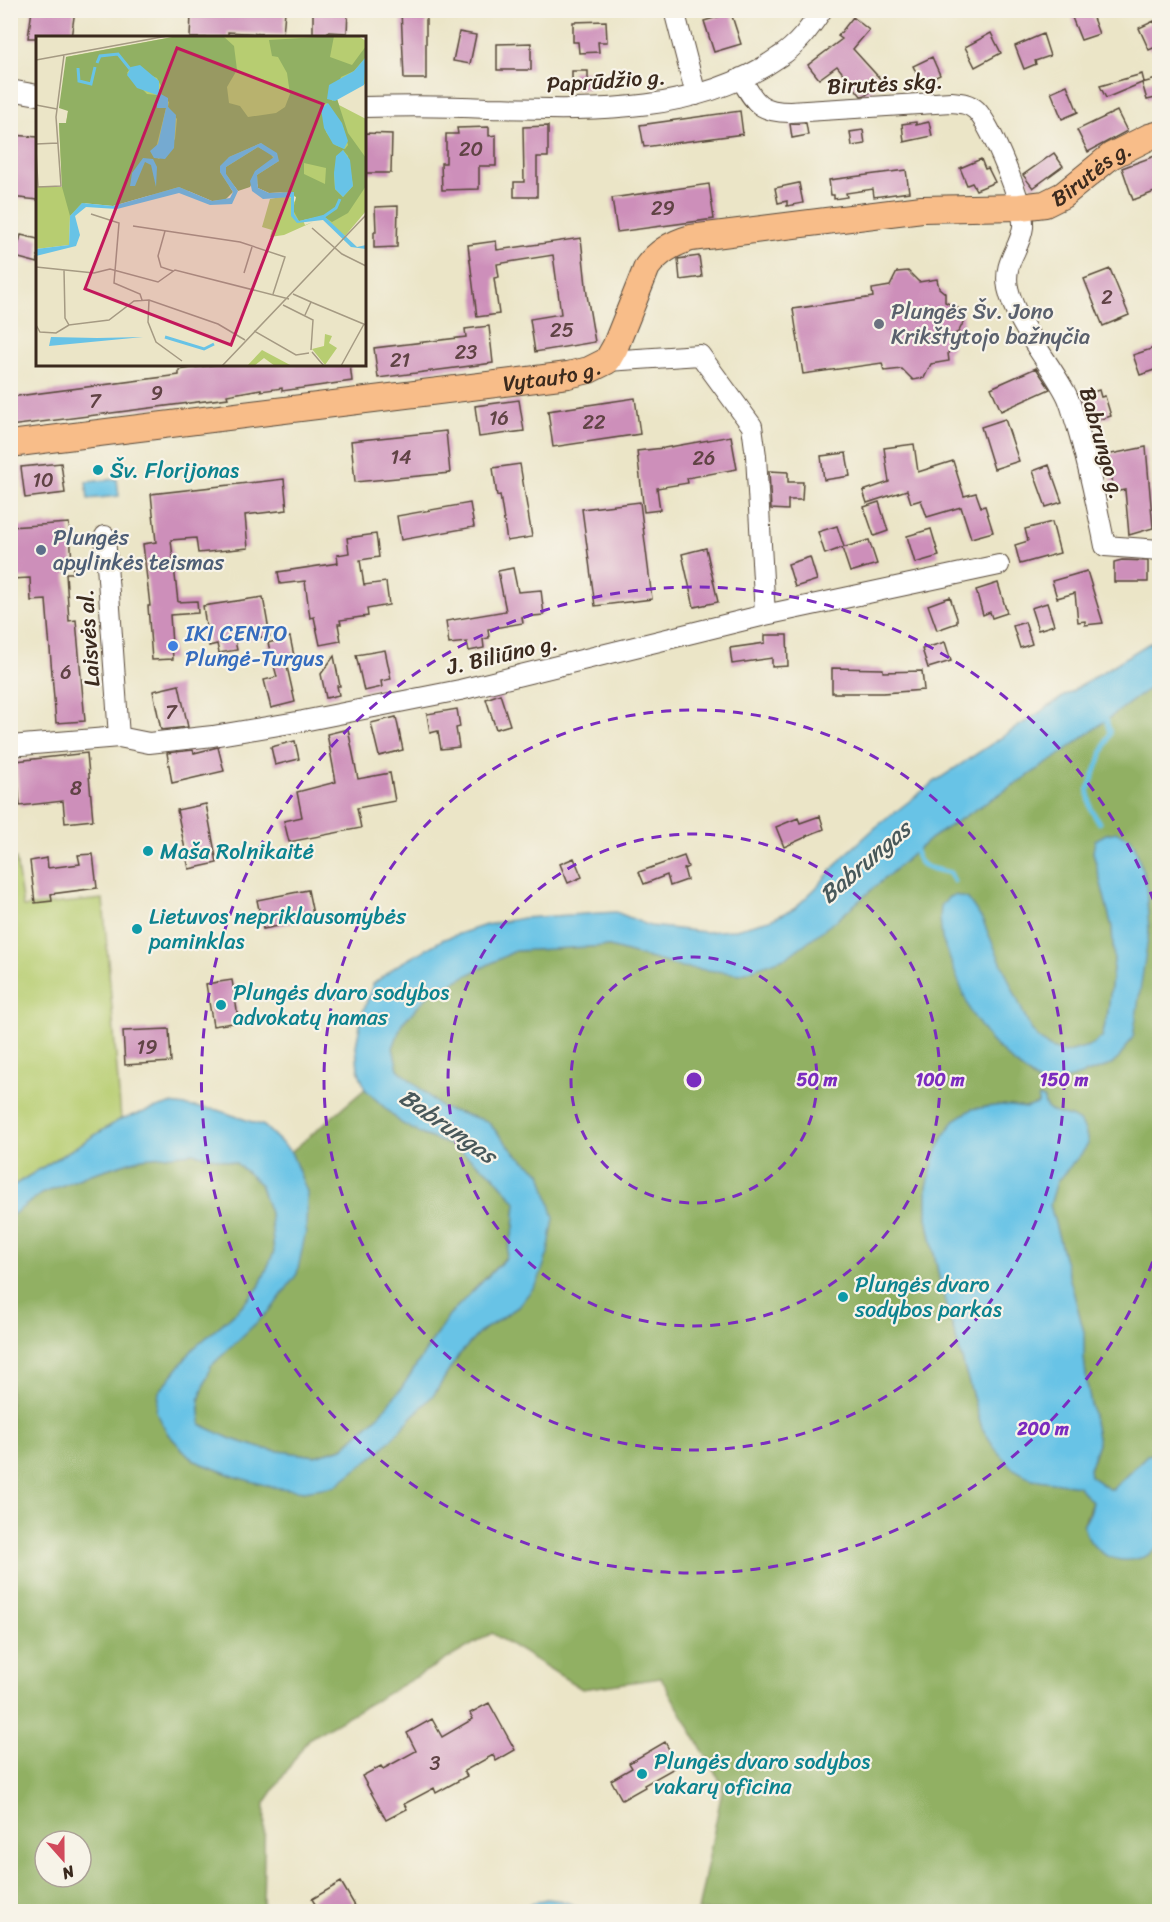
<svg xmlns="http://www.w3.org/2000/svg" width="1170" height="1922" font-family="Sriracha,sans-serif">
<rect width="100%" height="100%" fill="#f7f3e8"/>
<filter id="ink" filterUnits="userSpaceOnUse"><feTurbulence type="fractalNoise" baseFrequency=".0167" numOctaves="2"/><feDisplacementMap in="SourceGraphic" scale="12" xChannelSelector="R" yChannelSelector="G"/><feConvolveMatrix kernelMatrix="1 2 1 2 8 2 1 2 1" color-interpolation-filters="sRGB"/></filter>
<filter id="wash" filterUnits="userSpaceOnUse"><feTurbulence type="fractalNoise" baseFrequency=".008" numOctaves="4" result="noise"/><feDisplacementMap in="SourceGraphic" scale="24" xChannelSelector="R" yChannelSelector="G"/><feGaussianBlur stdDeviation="1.35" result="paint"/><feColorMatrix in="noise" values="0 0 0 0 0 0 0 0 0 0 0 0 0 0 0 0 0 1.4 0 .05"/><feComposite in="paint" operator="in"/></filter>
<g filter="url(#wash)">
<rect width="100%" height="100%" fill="#ebe5c7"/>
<path fill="#b7cd71" stroke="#797c48" stroke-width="1.5" d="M16,859l7,48 80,-8 18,220 -110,68 -1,-326z"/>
<path fill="#91b063" stroke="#666d40" stroke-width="1.5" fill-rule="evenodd" d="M1159,681v778l-6,-4h-6l-34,34h-4l-19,-13 -1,-6 9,-27 -11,-59 -3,-26v-26l-34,-127 7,-24 11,-13 4,-50c-12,-4 -29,-4 -28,-19l-5,-2 -1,7 -12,4 -24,-3 -30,4 -16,10 -10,13 -19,55v31l14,69 41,141 50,51 46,6 14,17 -9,24 63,30 13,-9v364h-461l25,-125 -62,-108 -79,11 -90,-56 -184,106 -43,64 -2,104 2,4h-254l-1,-695 31,-22 47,-19 54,-17 52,-5 42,10 24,21 10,29 4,39 -15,35 -22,24 -44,38 -34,43 -2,19 11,23 25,26 43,17 68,14 131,-98 23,-37 22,-24 38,-25 23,-134 -26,-20 -28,-32 -45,-13 -44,-39 -5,-21 9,-25 28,-29 85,-43 91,-5 75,21 157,-48 93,-81 123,-79zM1093,851l56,81 -38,133 -54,18 -10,7 -34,-28 -22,-21 39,-13 9,11 10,8 16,6 27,-8 10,-8 6,-25 6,-51 -2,-34zM45,1841h36v36h-36z
M365,1089l36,34 22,12 30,11 39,28 24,28 -2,26 -8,29 -57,58 -48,74 -24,28 -35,31 -27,8 -51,-7 -33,-10 -30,-14 -2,-25 12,-34 28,-27 68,-147 -16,-40z"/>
<path fill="#68c3e6" stroke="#527682" stroke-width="1.5" d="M117,479l2,17 -31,3 -2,-17z
M1159,637v44l-105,78 -123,79 -93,81 -51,38 -47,17 -59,-7 -75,-21 -91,5 -85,43 -28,29 -9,25 5,21 44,39 45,13 28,32 26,20 13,45 -6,35 -10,29 -20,25 -38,25 -22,24 -23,37 -55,58 -45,35 -31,5 -32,-4 -36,-10 -43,-17 -25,-26 -12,-23 3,-19 34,-43 44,-38 22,-24 15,-35 -4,-39 -10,-29 -24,-21 -42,-10 -52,5 -54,17 -47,19 -30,22v-29l110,-68 49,-15 47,6 47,16 27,26 16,40 -1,39 -9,43 -24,33 -62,59 -12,34 2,25 30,14 33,10 51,7 28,-8 34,-31 24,-28 48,-74 57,-57 8,-30 2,-26 -24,-28 -39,-28 -30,-11 -22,-12 -36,-34 -7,-20 -2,-23 6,-31 11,-31 25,-19 46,-26 42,-14 37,-7 93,-6 34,14 55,6 27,-2 38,-10 24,-11 23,-22 26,-30 33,-30 58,-45 138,-91z
M1117,832l13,6 5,8 11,36 3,50 -16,105 -14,21 -8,7 -54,18 -10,7 -8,-2 -2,-7 -24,-19 -22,-21 -20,-28 -29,-74 -2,-21 1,-12 8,-9 6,-2 13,4 14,20 48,109 9,11 10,8 16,6 27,-8 10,-8 6,-25 6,-51 -2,-34 -19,-75 2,-12 11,-6z
M1039,1097l5,2c-1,19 28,12 38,26 4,6 5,12 6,19l-6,9 -25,28 -7,24 34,127v26l3,26 11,59 -9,26 1,7 19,13h4l34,-34 6,-1 6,5v88c-5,2 -9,8 -15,10 -27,10 -53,-4 -61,-31l6,-11 3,-13 -14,-16 -46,-7 -20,-11 -15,-17 -15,-23 -41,-141 -14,-69v-31l8,-32 11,-23 10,-13 16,-10 30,-4 24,3 12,-4z
M546,1899c16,1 26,4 40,12h-69l15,-8z"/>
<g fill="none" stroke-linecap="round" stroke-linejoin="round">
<path stroke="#68c3e6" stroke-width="5" d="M1099,823l-8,-14 -3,-19 22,-57 -5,-18
M914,845c3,25 15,22 36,28l4,8"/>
</g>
<g id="blocks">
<path fill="#cd8fba" d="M32,10h43l-4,28h-43z
M241,10l44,1 -2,24 -55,-3v6h-38l1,-24h43v-2l7,1z
M334,10h14l-1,23 -19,-1v6h-15v-25h21z
M401,10h25v69h-22z
M1069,10h21l9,24 -18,6z
M731,13l10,31 -27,8 -10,-31z
M853,17l16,13 -16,19 30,33 -17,13 -5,1 -24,-30 -18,13 -11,-14 34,-26 -4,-3z
M606,21l1,21h-9l1,10 -20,1 -1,-11h-5v-20z
M1154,21l6,12v12l-11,5 -10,-22z
M459,32l17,3 -6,29 -17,-3z
M991,33l10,20 -26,14 -10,-20z
M1043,34l7,22 -15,5 1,3 -12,5 -9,-23z
M531,43v27h-34v-26z
M932,57l8,18 -18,9 -9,-18z
M572,71h16v18h-16z
M1142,74l2,8 -38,16 -6,-12z
M1160,78v19l-13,3 -5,-17z
M1067,85l11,27 -16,7 -11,-27z
M740,111l3,23 -99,13 -4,-22z
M1117,111l10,20 -39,21 -11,-22z
M916,122v3l13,-3 3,14 -28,6 -2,-18z
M806,123l2,12 -16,3 -2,-14z
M548,126v31h-11v40h-23v-15h10l-1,-55z
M489,127v9l7,-1v31h-17v23l-37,1 -1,-27h5v-29h12l-1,-6z
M863,130l2,14 -13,2 -2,-14z
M364,133l28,1 -1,39h-27z
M13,135l25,2v63l-28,-3v-46z
M1054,153l9,13 -30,22 -10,-13z
M1160,154v36l-27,10 -11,-32z
M981,159l4,10 3,-1 7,14 -19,8 -4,-7 -5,2 -7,-17z
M906,170l3,22 -35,5 -1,-8 -27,4 1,4 -13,2v-4h-3l-2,-15z
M799,183l4,20 -16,3v-5l-9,2 -3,-15z
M709,184l5,35 -97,13 -5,-34z
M398,206l-1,41 -23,1v-16h2l-1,-25z
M21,235l17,4v24l-23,-6z
M581,238l6,57 8,47 -60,10 -5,-33 31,-5 -8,-59 -56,9 2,13 -5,1 5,36 -22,3 -9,-72 28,-4 1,9z
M699,256l3,21 -22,3 -2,-21z
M1110,269l19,46 -26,11 -19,-47z
M908,271l11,11 18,-3 2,9 6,5v9l13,6 4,5 2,6 -2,6 -3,6 -8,6 2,10 -5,6 1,8 -18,3 -7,14 -11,2 -11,-11 -18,2 -2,-8 -79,11 -10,-65 80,-12 -1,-8 18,-3 7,-14z
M489,326l4,37 -115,15 -4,-30 92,-11 -1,-8z
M1160,346v22l-20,7 -7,-20z
M217,364h133l2,17 -70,10v-3l-21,3v-2l-34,6 1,3 -218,28v-29l169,-22v-5z
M1036,368l14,21 -49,22 -10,-23z
M1099,390l2,7 4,-1 6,20 -22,7 -8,-27z
M635,398l5,36 -87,13 -5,-36z
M519,400l5,31 -45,6 -4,-31z
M1005,419l14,42 -25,8 -13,-42z
M446,431l4,42 -95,9 -4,-41z
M731,436l6,33 -50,9 1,5 -31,5 3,22 -16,2 -7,-61 27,-3z
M914,444l4,28 35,-11 11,35 12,-3 5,14 4,-1 8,26 -22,6 -10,-31 -34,10 -6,-17 -10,3 -4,-13 -40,13 -4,-12 26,-9 -5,-34z
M1146,447l7,81 -24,7 -4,-45 -11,2 -8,-37z
M846,453l4,23 -26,4 -3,-24z
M61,463l4,30 -40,5 -4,-31z
M520,464l12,73 -25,4 -7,-46 -3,1 -4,-28z
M1049,465l13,37 -16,5 -13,-36z
M769,471l19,1v10h15l-1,18h-14v10l-17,-1z
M284,479l3,31 -42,5 3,33 -50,5 -2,-15 -25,2 7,62 19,-1 1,12 -28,2 3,44 -21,1 -4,-54h2l-7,-62 13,-2 -5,-48z
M640,502l12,97 -57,7 -13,-97z
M879,502l9,29 -14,5 -10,-29z
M470,503l4,24 -73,13 -4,-24z
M1052,522l8,31 -40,11 -5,-19 13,-4 -3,-12z
M69,523l4,50h-7l3,48 7,-1 9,101 -29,2 -10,-123 -15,1 -1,-23 -20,1v-52z
M837,526l7,21 -19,7 -7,-22z
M931,529l8,27 -24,7 -8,-27z
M376,534l3,23 -19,3 4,25 22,-3 3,23 -22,4 1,7 -28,4 1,4h-3l3,17 -21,4 -6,-28 -4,1 -5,-37 -25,3 -2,-12 60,-9 -1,-8 12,-2 -2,-15z
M869,540l8,24 -27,8 -8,-24z
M706,548l12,54 -24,5 -12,-53z
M810,557l7,23 -22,7 -7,-23z
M1122,560l26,1v21h-34v-20z
M513,568l5,24 23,-2 3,25 -22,2 1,6 -35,6 1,9 -6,1 1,9 -15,3 -2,-9 -18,2 -3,-23 60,-10 -8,-40z
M1087,571l16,52 -18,2v-4l-7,1 -3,-29 -18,5 -5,-17z
M998,583l9,30 -15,5 -2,-6 -7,3 -7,-25z
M263,597l7,39 -35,5 2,9 -18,3 -2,-9 -8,2 -6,-40z
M950,597l7,21v5l-20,7 -9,-25z
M1047,603l7,22 -16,5 -7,-22z
M1025,622l7,22 -12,4 -7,-22z
M765,635h22l1,31 -16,1v-9l-40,6 -2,-16 35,-5z
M290,637l4,19 -9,2 10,44 -24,6 -7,-28 13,-3 -9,-34z
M945,642l6,19 -23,7 -6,-19z
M385,650l6,29 -10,2 1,6 -18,4 -8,-36z
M334,656l6,30h-3l2,9 -13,3 -5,-24z
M832,668l51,1v3l39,-1 2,19 -41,3h-51z
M179,685l9,42 -27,3 -8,-39z
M500,694l10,31 -14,4 -10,-30z
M457,709l3,18 -4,1 3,19 -18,2 -3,-18 -8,2 -3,-19z
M396,717l7,33 -24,6 -8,-33z
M348,729l10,50 32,-6 5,28 -38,7 4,20 -72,14 -5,-21 18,-4 -5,-25 39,-10 -9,-48z
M295,741l4,18 -24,6 -4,-18z
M218,747l6,24 -52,12 -5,-30 26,-3 1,3z
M87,753l6,67 -28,3 -2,-22 -43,5 -4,-45z
M206,804l11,59 -28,6 -12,-59z
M820,816l4,13 -18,7v1l-22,10 -8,-20 22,-9 2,5z
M93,854l4,34 -46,6 1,7 -17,2 -5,-42 17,-3 1,10 32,-4 -2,-9z
M684,856l4,11 -4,2 3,11 -17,6 -3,-11 -23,9 -5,-12z
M574,858l8,19 -14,6 -8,-19z
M308,890l6,29 -51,10 -6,-29z
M232,980l7,42 -26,4 -7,-42z
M169,1029l2,33 -46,3 -2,-34z
M489,1703l26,47 -19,11 -3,-6 -29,16 3,5 -31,17 -2,-5 -30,16 3,5 -21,11 -24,-44 19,-10 2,3 33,-18 -9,-18 25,-14 10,18 31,-18 -3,-6z
M665,1742l13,24 -34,19 1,2 -23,13 -11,-20 21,-12 -3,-5z
M341,1882l17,29h-39l-7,-12z"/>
</g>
</g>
<g filter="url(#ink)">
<use href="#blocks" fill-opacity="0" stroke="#554637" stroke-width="1.5"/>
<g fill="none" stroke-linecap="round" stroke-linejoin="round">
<g stroke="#554637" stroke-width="22">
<path id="minor" d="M674,10l22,85
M741,78c13,25 20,34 49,34l161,-10c10,1 17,1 25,8 15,15 49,96 47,117 -3,23 -20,34 -15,61 8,36 40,72 57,104 6,10 8,23 12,34 12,40 20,80 28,120l55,4
M10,90l28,5
M364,107c42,-1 83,-1 124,1 97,2 207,8 291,-51 18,-11 31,-29 43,-47
M607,361l93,-6 52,71 4,30 9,159
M105,536l14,201
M10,746l109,-9 30,6 64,-7 90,-15 157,-31 305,-75 234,-50"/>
</g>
<g stroke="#554637" stroke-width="28">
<g id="major">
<path id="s1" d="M10,444l558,-69 21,-5 18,-9 8,-14 32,-80c11,-15 26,-24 44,-29l231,-29 98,-2 25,-3 18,-9 48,-39 38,-19 11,-3"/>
</g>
</g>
<use href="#minor" stroke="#fff" stroke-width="20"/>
<use href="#major" stroke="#f8bd89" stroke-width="26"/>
</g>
</g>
<g fill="none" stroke="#7b2cbf" stroke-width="3" stroke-dasharray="10 8">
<circle cx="694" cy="1080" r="123"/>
<circle cx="694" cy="1080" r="246"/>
<circle cx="694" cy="1080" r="370"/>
<path d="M1159 1245A493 493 0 1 1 1159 915"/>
</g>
<circle fill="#6b7280" stroke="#f7f3e8" stroke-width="2" cx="879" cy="324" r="6"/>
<g fill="#0f9aa8" stroke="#f7f3e8" stroke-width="2">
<circle cx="98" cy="470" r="6"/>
<circle cx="148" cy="851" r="6"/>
<circle cx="137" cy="929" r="6"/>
<circle cx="221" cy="1005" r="6"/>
<circle cx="843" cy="1297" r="6"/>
<circle cx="642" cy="1774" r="6"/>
</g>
<circle fill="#5c6f8a" stroke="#f7f3e8" stroke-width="2" cx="41" cy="550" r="6"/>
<circle fill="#3f7fe0" stroke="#f7f3e8" stroke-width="2" cx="173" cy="646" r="6"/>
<g text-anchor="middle" stroke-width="4.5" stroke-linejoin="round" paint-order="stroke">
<g font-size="20" fill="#604345">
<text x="471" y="156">20</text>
<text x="663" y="215">29</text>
<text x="1107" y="304">2</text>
<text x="562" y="337">25</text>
<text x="466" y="359">23</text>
<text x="400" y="367">21</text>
<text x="157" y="400">9</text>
<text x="95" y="408">7</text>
<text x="499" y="425">16</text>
<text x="594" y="429">22</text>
<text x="401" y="464">14</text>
<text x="704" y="465">26</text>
<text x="43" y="487">10</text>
<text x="66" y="679">6</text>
<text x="171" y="719">7</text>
<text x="76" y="795">8</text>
<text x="147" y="1054">19</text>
<text x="435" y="1770">3</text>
</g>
<g font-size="22" fill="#3b2a1e" stroke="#f7f3e8">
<text transform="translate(606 80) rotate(-4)" y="8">Paprūdžio g.</text>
<text transform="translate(885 83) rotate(-3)" y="8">Birutės skg.</text>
<text dy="8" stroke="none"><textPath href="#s1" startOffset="1172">Birutės g.</textPath></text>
<text dy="8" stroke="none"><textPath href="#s1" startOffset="546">Vytauto g.</textPath></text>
<text transform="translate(1103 443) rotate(74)" y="8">Babrungo g.</text>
<text transform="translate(88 638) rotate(-94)" y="8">Laisvės al.</text>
<text transform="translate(502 654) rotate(-13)" y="8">J. Biliūno g.</text>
</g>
<g font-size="22" fill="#5b616d" stroke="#f7f3e8" text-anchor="start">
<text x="891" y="319">Plungės Šv. Jono<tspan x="891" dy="25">Krikštytojo bažnyčia</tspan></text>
</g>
<g font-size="22" fill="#0d838f" stroke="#f7f3e8" text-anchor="start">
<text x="110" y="478">Šv. Florijonas</text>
<text x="160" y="859">Maša Rolnikaitė</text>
<text x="149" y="924">Lietuvos nepriklausomybės<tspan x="149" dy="25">paminklas</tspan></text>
<text x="233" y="1000">Plungės dvaro sodybos<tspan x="233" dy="25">advokatų namas</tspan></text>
<text x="855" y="1292">Plungės dvaro<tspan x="855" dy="25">sodybos parkas</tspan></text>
<text x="654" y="1769">Plungės dvaro sodybos<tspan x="654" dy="25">vakarų oficina</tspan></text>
</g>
<g font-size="22" fill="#4e5e75" stroke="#f7f3e8" text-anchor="start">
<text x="53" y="545">Plungės<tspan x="53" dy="25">apylinkės teismas</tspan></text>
</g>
<g font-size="22" fill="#366cbe" stroke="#f7f3e8" text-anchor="start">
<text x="185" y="641">IKI CENTO<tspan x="185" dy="25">Plungė-Turgus</tspan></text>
</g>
<g font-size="24" font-style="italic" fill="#48585a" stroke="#f7f3e8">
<text transform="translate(865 862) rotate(-41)" y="8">Babrungas</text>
<text transform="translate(448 1126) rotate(35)" y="8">Babrungas</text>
</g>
</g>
<g transform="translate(36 36)">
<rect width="330" height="330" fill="#ebe5c7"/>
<path d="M142,0h180l8,5v42l-29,16 2,6 27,14v92l-21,25 -49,-39 -40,-13 -169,18 -17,14 -1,29 -33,4v-63l26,1 -3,-64h7l2,-12 -2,-54zM250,160l7,2 12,27 8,-3 -29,13 -14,2 2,-7 -10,-3 8,-28zM289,298l7,2 -3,7 8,5 -12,17 -13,-16 12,-3zM226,314l30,16h-17l-11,-8 -10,8h-7z" fill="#b7cd71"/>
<path d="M142,0h45l11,10 3,24 -10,17 2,16 11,3 8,11 28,-4 9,-6 5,-13 -3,-21 -9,-16 -6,-1 -3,-16 65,-4 -4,21 22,8 14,-19v11l-12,14 -13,6 -9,24 5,-2 11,34 18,25v28l-18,27 -16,9 -9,-6 -24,5 -6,-11 3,-13 -6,-5 -21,1 -11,-5 -1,-13 22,-14 -18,-18 -32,14 -9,15 13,20 -8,8 -13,1 -33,-14 -66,19 -31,-3 -12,13 -8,-29 -3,-64h7l2,-12 -9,-3 7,-51zM95,31l26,11 4,8 -3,7 11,9 -1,5 9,12 -2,20 -16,20 -5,-3 12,-48h-8l-1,-13 -10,-1 -20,-21zM291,67l16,24 5,18 -3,4 -10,-4 -9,-13 -3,-27zM307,114l5,6 5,30 -10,11 -8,-8 -1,-16zM268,127l22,5 -1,16 -21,-10zM222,111l13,7 3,6 -14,8 -10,19 -12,4 -12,-17v-7z" fill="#91b063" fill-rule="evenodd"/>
<path d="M330,21l-2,28 -29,16 -8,-2 2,-14 25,-14zM104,29l19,16v12l9,5v9l8,8 -2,33 -9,11 -11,-1 -4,-7 8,-7 8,-36h-9v-13l-20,-7 -10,-13 4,-8zM292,67l14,20 6,18 -4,8 -11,-5 -9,-16 -3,-19zM225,107l16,10 2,8 -22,14 1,13 11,5 25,-1v22l5,7 24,-6 34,32 9,-2v4l-15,-2 -28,-27 -26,3 -6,-7v-19l-28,2 -11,-8 -2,-10 5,-10 19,-14 -16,-10 -32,20v7l12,17 -6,13 -22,1 -31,-12 -62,16 -31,-2 -11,9 5,19 -4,11 -40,10v-7l33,-4 1,-29 12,-13 31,3 66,-19 33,14 18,-3 3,-6 -13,-20v-6l9,-9zM307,114l7,10 3,26 -10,11 -8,-8 -1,-16 2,-17zM107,122l10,1 4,8 -1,20 -5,-22 -6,-3 -10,24h-5l2,-13zM15,301l46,1 46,-1 -94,9z" fill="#68c3e6"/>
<path fill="none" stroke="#68c3e6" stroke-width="3" d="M61,27l3,-7 18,-2 12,15M42,32l1,13 12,3 4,-17M287,181l13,-9 4,-9M129,301l39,12 10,-5"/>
<path fill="none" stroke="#a59a83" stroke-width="1.5" d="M0,24l131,-24M0,69l21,4M0,108l22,-1M0,113l2,38 23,-1 -5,-69 8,-62M55,178l28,9 -5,60 26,11 2,6M97,190l107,16 45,15 -12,37M276,192l30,26 24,12M129,195l-7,25 3,11 12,4M0,231l58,6 16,-4 48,13 17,-12 114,29M28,234l1,48 4,7 40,-5 25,-19 15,-1 69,24 27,16M208,237l8,-26M257,258l18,8 -6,13M113,264l-1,22 8,20 26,19M275,266l55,23M247,269l30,15 -2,30M0,289l4,7 16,1 13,-8M218,295l42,24 13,-2M276,316l12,14M186,330l144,-151M305,330l23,-42"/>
<path fill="#c2185b" fill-opacity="0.15" stroke="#c2185b" stroke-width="3" d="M141,12l146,56 -92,241 -146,-56z"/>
<rect width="330" height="330" fill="none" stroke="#3b2a1e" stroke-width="3"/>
</g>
<circle cx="694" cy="1080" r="9" fill="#7b2cbf" stroke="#f7f3e8" stroke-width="3"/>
<g font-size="18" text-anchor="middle" font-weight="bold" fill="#7b2cbf" stroke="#f7f3e8" stroke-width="4.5" stroke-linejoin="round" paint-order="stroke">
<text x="817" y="1086">50 m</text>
<text x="940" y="1086">100 m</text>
<text x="1064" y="1086">150 m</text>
<text x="1043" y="1435">200 m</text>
</g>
<rect width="1170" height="1922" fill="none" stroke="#f7f3e8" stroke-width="36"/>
<g transform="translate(63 1859) rotate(159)"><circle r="28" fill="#f7f3e8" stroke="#aca397" stroke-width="1.5"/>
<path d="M0-4.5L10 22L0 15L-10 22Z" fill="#d1495b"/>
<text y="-9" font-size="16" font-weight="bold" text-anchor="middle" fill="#3b2a1e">N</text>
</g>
</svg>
